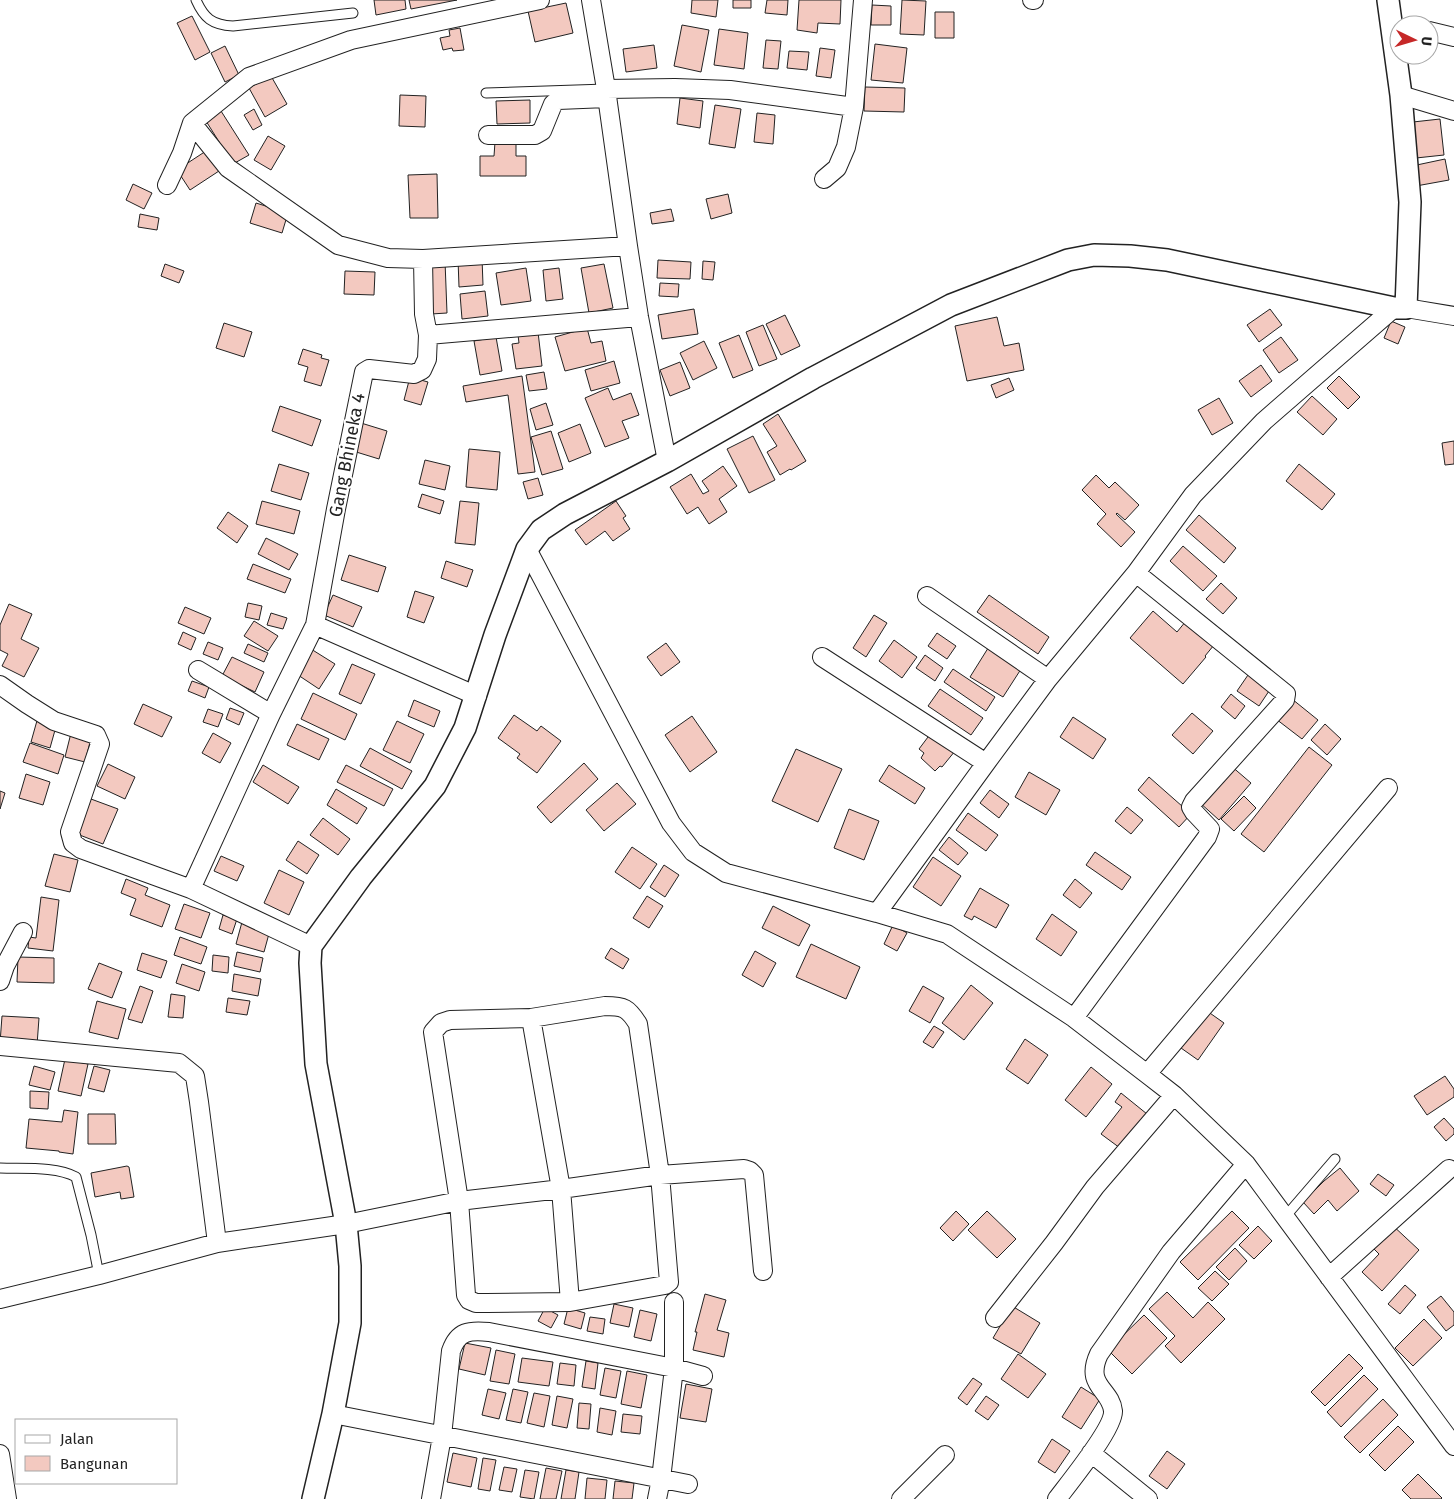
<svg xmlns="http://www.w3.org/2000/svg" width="1454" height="1499" font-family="'Fira Sans',sans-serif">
<rect width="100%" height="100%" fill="#fff"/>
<path fill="#f3c9c0" stroke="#222" d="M374,0h31l1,9 -30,6z
M409,0h48l-46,9z
M692,0h26l-2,17 -25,-4z
M733,0h18v8h-18z
M767,0h21l-1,15 -22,-2z
M799,0h42l-1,24 -22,-1 -1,10 -20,-3z
M902,0l24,1 -2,34 -24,-1z
M566,3l7,30 -38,9 -7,-31z
M872,5l19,1v19h-20z
M935,12h19v26h-19z
M192,16l18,36 -15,8 -18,-37z
M682,25l27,5 -8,42 -27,-6z
M460,28l4,22 -11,1 -1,-3 -9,2 -3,-12 10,-2 -1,-6z
M719,29l29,4 -4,36 -30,-4z
M766,40l15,1 -3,28 -15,-1z
M875,44l32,4 -4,35 -32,-3z
M654,45l3,23 -31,4 -3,-23z
M225,46l14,29 -14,7 -14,-29z
M820,48l15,2 -4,28 -15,-2z
M789,51l20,1 -2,18 -20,-2z
M271,76l16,28 -22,13 -16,-29z
M865,87l40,1 -1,24 -40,-1z
M400,95l26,1 -1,31 -26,-1z
M680,98l23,3 -3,27 -23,-4z
M530,100v23l-33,1 -1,-23z
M715,105l26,4 -6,39 -26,-4z
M254,109l8,16 -9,5 -9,-15z
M221,111l28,44 -16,9 -27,-43z
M757,113l18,2 -2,29 -19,-2z
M1440,119l4,36 -28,3 -3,-36z
M268,136l17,10 -14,24 -17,-10z
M495,142l21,1v13h10v20h-46v-20h14z
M206,151l13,20 -29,19 -13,-20z
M1445,159l4,21 -33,6 -4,-20z
M437,174l1,44h-28l-2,-43z
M133,184l19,9 -8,16 -18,-9z
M728,194l4,19 -21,6 -5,-20z
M256,203l32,10 -6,20 -32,-10z
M671,209l3,12 -22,3 -2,-11z
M140,214l19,4 -2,12 -19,-3z
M482,258l1,27 -24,2 -1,-28z
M658,260l33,2 -1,17 -33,-1z
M445,261l2,52 -16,1 -2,-52z
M703,261l12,1 -2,18 -11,-1z
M165,264l19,7 -5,12 -18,-7z
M604,264l9,44 -24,5 -8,-45z
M526,268l5,33 -30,4 -5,-32z
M559,268l4,31 -17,2 -3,-31z
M345,271l30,1 -1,23 -30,-1z
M660,283l19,1 -1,13 -19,-1z
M485,291l3,25 -26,3 -2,-25z
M694,309l4,25 -36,5 -4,-24z
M1270,309l12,16 -23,17 -12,-17z
M785,315l15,31 -19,9 -15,-31z
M997,317l7,29 15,-3 5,27 -57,11 -12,-55z
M1391,321l14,6 -7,17 -14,-6z
M224,323l28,9 -8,25 -28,-9z
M763,325l14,34 -18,7 -13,-34z
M587,328l4,15 11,-2 4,20 -41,10 -10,-34z
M538,332l4,34 -26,3 -4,-25 7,-1 -1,-8z
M739,335l14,35 -20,8 -14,-35z
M496,337l6,34 -22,4 -6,-34z
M1281,337l17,23 -19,13 -16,-23z
M704,341l13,27 -24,12 -13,-27z
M303,349l19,6 -1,3 8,2 -8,26 -17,-5 4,-14 -10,-3z
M614,361l6,22 -29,8 -6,-21z
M680,362l10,26 -20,8 -10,-26z
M1261,365l11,16 -21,16 -12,-16z
M544,372l3,17 -18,2 -3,-16z
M522,376l13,96 -17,2 -10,-79 -42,7 -3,-16z
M1339,376l21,21 -12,12 -21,-21z
M410,377l18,5 -7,23 -17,-5z
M1009,378l5,12 -18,8 -5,-13z
M608,388l5,12 18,-7 8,22 -17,6 7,17 -24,9 -20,-49z
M1312,396l25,23 -14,16 -26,-23z
M1219,398l14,25 -21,12 -14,-25z
M546,403l7,22 -17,5 -6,-21z
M280,406l41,14 -9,26 -40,-15z
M778,414l28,47 -15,9 -1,-1 -10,6 -13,-23 10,-6 -14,-22z
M361,423l26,8 -8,28 -26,-8z
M580,424l11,29 -22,9 -11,-29z
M551,431l12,38 -21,6 -11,-38z
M753,436l22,44 -26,13 -22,-44z
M1454,441v23l-9,1 -3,-22z
M469,449l31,3 -3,38 -31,-3z
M425,460l25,6 -5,24 -26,-6z
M279,464l30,9 -8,27 -30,-9z
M1299,464l36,30 -13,16 -36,-29z
M723,466l14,20 -18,13 8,13 -18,12 -11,-17 -11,7 -17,-27 21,-13 12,20 6,-3 -7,-10z
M1096,475l13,13 6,-6 24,23 -14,15 -8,-7 -1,1 19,18 -14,15 -24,-23 9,-10 -24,-24z
M538,478l5,17 -15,4 -5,-17z
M422,494l22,7 -4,13 -22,-7z
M262,501l38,10 -6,23 -38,-10z
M460,501l19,2 -4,42 -20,-2z
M616,501l10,15 -3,2 7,11 -17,12 -8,-10 -19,14 -11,-15z
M228,512l20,14 -11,17 -20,-15z
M1199,515l37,33 -12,15 -38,-33z
M266,538l32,16 -9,16 -31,-16z
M1183,546l34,30 -14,15 -33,-30z
M349,555l37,12 -8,25 -37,-12z
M446,561l27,9 -6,17 -26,-9z
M253,564l38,15 -6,14 -38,-14z
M1221,583l16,15 -14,16 -17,-15z
M415,591l19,6 -10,26 -17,-6z
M333,595l29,12 -9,20 -29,-12z
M989,595l60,42 -11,17 -61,-42z
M248,603l14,3 -3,14 -14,-3z
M9,604l23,10 -11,25 18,9 -15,29 -22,-11 6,-12 -8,-4v-25z
M185,607l26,11 -7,16 -26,-11z
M1153,611l24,21 9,-11 28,24 -9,11 1,1 -23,27 -53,-46z
M271,613l16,5 -4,11 -16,-4z
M874,615l13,8 -21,34 -13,-9z
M254,621l24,15 -10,15 -24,-15z
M183,632l13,6 -5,12 -13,-6z
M937,633l19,13 -9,13 -19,-13z
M894,640l23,17 -15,21 -23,-17z
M208,642l15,6 -5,12 -15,-6z
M666,643l14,19 -19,14 -14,-19z
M248,644l20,9 -4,9 -20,-9z
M990,645l33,21 -20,31 -33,-20z
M311,649l24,15 -16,25 -24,-16z
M925,655l18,13 -8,13 -19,-13z
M232,657l32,15 -9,20 -33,-16z
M352,664l23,10 -14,30 -22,-10z
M953,669l42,28 -9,14 -42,-29z
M1248,675l21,16 -10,15 -22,-15z
M192,681l17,6 -4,11 -17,-7z
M940,689l43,29 -12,17 -43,-29z
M313,693l44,21 -12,26 -44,-21z
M1231,694l14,12 -10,13 -14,-12z
M1292,699l26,21 -16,19 -26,-20z
M414,700l26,11 -6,16 -26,-11z
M143,704l29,13 -10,20 -28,-13z
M230,708l14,5 -5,12 -13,-6z
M208,709l15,5 -5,13 -15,-5z
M1192,713l21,18 -20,23 -21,-19z
M514,715l23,16 4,-5 20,15 -24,32 -20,-15 3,-4 -22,-16z
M692,716l25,36 -27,20 -25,-37z
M38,717l19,6 -7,25 -19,-6z
M1073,717l33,22 -13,20 -33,-22z
M397,721l27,13 -14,29 -27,-13z
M297,724l32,15 -10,21 -32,-15z
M1325,724l16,15 -14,16 -16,-15z
M71,733l20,5 -6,24 -20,-5z
M213,733l18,10 -11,20 -18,-10z
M931,733l24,18 -13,16 -2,-1 -5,5 -14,-13 3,-5 -5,-4z
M30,743l34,12 -6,19 -35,-12z
M1309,747l23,18 -68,87 -23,-18z
M370,748l42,23 -10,18 -42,-23z
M796,749l46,20 -24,53 -46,-21z
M584,763l14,16 -47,44 -14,-16z
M108,764l27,13 -10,22 -28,-13z
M263,765l36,22 -11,17 -35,-22z
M346,765l47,24 -9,17 -47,-24z
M889,765l36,23 -10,16 -36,-23z
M1230,765l21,18 -32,37 -20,-18z
M1029,772l31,18 -14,25 -31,-18z
M26,774l24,8 -7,23 -24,-7z
M1149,777l42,37 -12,13 -41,-37z
M617,783l19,21 -32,27 -18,-21z
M336,789l31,19 -10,16 -30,-19z
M990,790l19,14 -10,14 -19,-15z
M0,791l5,2 -5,16z
M1244,796l12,12 -22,23 -13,-12z
M91,799l27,10 -15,35 -26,-10z
M1127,807l16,13 -12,14 -16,-13z
M849,809l30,12 -15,39 -30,-12z
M968,813l30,22 -12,16 -30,-21z
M323,818l27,21 -12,16 -28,-20z
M949,837l19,16 -10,12 -19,-15z
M298,841l21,14 -12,19 -21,-14z
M632,847l25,17 -17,25 -25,-17z
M1095,852l36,25 -9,13 -36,-25z
M54,854l24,6 -8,32 -25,-6z
M221,856l23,10 -7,15 -23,-10z
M933,857l28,19 -20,30 -28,-19z
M664,865l15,10 -14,22 -15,-10z
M279,870l25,12 -15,33 -25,-12z
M126,879l22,9 -3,7 25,10 -8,22 -32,-12 6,-16 -15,-6z
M1075,879l17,14 -12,15 -17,-13z
M980,888l29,17 -13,23 -22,-12 -2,4 -8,-4z
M647,896l16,10 -14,22 -16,-10z
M41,897l18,3 -6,51 -25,-3 1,-11 7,1z
M184,904l26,9 -9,25 -26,-9z
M773,906l37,19 -11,21 -37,-18z
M1052,914l25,18 -16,24 -25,-17z
M223,915l14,4 -5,15 -13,-5z
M242,922l28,8 -6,22 -28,-8z
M893,925l14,8 -10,18 -13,-7z
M180,937l27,10 -6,17 -27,-9z
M811,944l49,23 -14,32 -50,-22z
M611,948l18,11 -6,10 -18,-11z
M755,951l21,12 -13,24 -21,-12z
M237,952l26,6 -3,14 -26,-6z
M142,953l25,8 -6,17 -24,-8z
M213,955l16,2 -1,16 -16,-2z
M18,957l36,1v25l-37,-1z
M99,963l23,9 -10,26 -24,-9z
M182,964l23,8 -6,19 -23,-8z
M234,974l27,5 -3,17 -26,-5z
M971,985l22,18 -29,37 -22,-17z
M140,986l13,5 -11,32 -14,-4z
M923,986l21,12 -14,25 -21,-12z
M171,994l14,2 -2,22 -15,-1z
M228,998l22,3 -3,14 -21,-3z
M97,1001l29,8 -8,30 -29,-7z
M1207,1011l17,12 -26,37 -17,-12z
M2,1016l37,2 -2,27 -37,-2z
M934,1026l10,6 -11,16 -10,-6z
M1025,1039l23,16 -20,29 -22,-15z
M65,1059l23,5 -7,32 -23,-5z
M34,1066l21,6 -5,18 -21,-5z
M94,1066l16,4 -6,22 -16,-4z
M1091,1067l21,17 -26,33 -21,-17z
M1445,1076l9,13v8l-27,18 -13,-19z
M30,1091l19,1 -1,17 -18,-1z
M1121,1093l26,21 -27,34 -19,-14 21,-27 -7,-5z
M64,1110l14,2 -5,42 -14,-2v-1l-33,-3 3,-29 33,3z
M88,1114h27l1,30h-28z
M1444,1118l10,11v5l-8,7 -12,-14z
M127,1166l2,1 5,30 -13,2 -1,-7 -25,5 -4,-24z
M1340,1168l19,23 -22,20 -9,-11 -14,14 -11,-12 21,-21z
M1378,1174l16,11 -8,11 -16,-12z
M956,1211l13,13 -16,17 -13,-13z
M987,1211l29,28 -19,19 -29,-28z
M1232,1211l17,17 -51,52 -18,-18z
M1390,1223l29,27 -37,41 -20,-19 17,-18 -9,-9z
M1258,1226l14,15 -18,18 -15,-14z
M1235,1248l12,13 -18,19 -13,-13z
M1215,1271l14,13 -17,17 -14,-13z
M1405,1285l11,10 -16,19 -12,-10z
M1167,1292l26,26 15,-16 17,17 -44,44 -16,-17 10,-10 -26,-27z
M705,1294l21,6 -9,30 12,3 -5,24 -31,-7 4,-18h-2z
M1441,1296l13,16v13l-8,6 -19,-24z
M614,1304l19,4 -4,19 -19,-4z
M1012,1306l28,17 -19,31 -28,-16z
M545,1308l13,7 -7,13 -13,-7z
M568,1308l17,5 -4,16 -17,-5z
M640,1310l17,4 -6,27 -17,-4z
M1144,1315l23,23 -35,36 -24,-24z
M590,1317l15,2 -2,15 -16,-3z
M1424,1319l18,19 -29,28 -18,-18z
M465,1343l26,5 -6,27 -26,-6z
M496,1350l19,4 -6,30 -19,-3z
M1018,1354l28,20 -18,24 -27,-19z
M1349,1354l14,14 -38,38 -14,-14z
M522,1358l31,4 -4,24 -31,-4z
M586,1361l12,2 -3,26 -13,-2z
M560,1363l16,2 -2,21 -17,-2z
M605,1368l16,3 -5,27 -16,-3z
M627,1371l20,4 -6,33 -20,-4z
M1364,1375l14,14 -37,38 -14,-15z
M973,1378l9,6 -15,21 -9,-7z
M686,1384l26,5 -6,33 -26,-4z
M1081,1387l19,12 -19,30 -19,-12z
M488,1389l18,4 -7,26 -17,-4z
M513,1389l15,3 -7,31 -15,-3z
M534,1393l16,3 -6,31 -17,-4z
M557,1396l16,3 -6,29 -15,-3z
M986,1396l13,9 -11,15 -13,-9z
M1383,1399l15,16 -38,38 -16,-16z
M579,1403l12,1 -2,25 -12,-1z
M600,1408l16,3 -4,24 -15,-3z
M623,1414l19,2 -2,18 -19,-2z
M1398,1426l16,16 -29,29 -16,-16z
M1052,1439l18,12 -15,22 -17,-11z
M1167,1451l18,13 -18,25 -18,-13z
M453,1453l24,5 -6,29 -24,-5z
M483,1458l13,2 -6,31 -12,-2z
M504,1467l13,2 -5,23 -13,-2z
M546,1468l16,3 -6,28h-16z
M525,1470l14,2 -5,27 -14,-2z
M566,1470l13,2 -4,27h-14z
M1418,1474l24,24 -1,1h-30l-9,-9z
M587,1478l20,2 -2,19h-20z
M615,1481l19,2 -2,16h-19z"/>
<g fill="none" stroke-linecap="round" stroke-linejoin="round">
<g stroke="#222" stroke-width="11">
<path id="service" d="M196,0c8,18 16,25 37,26l120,-13
M486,93l120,-4
M0,1168c23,1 56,-2 76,9l15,58 8,40
M1285,1217l50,-58"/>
</g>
<g stroke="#222" stroke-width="20">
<path id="minor" d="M591,0l15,89 22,157 11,71 28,144
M1032,0h2
M1429,31l25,6
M606,89l69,-1 55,2 124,17 9,-107
M1401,95l53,16
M192,123l36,45 110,77 50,13 35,1 205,-13
M488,135h47l7,-4 11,-27 5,-4 49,-2
M824,179l13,-11 9,-21 8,-40
M167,185l15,-32 10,-30 57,-46 102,-37 189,-40
M1406,308l48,8
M428,335l211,-18
M527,549l144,274 22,29 33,21 151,40 70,21 127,84 73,56 27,21 72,69 208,282
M927,596l121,83
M315,625l162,71
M822,657l164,106
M198,670l73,44
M0,685l27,19 27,17 42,14 4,9 -30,88 3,11 8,6 110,40 120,57
M191,889l80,-175 44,-89 21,-116 28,-137 5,-3 45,5 8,-4 5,-11 1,-24 -4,-21 -1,-55
M877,913l109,-150 62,-84 88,-106 57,-78 71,-74 130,-113
M0,981l5,-15 18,-34
M605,1006c19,0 23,2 33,18l22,151 9,107 -4,3 -95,17 -83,1h-11l-7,-3 -3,-5 -7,-94 -26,-169 8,-9 9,-3 81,-2z
M531,1018l30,171 9,113
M1074,1018l133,-181 3,-8 -16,-17 -3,-5 3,-6 91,-101 1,-6 -150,-121
M0,1046l179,17 16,13 4,26 18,141
M1147,1074l241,-286
M1329,1277l120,-108
M0,1299l99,-24 118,-32 129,-19 113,-23 102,-12 99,-14 84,-6 6,2 4,4 9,96
M995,1318l59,-75 41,-56 79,-92
M333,1414l355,70
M1091,1453l57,46
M0,1454l7,45
M431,1499l11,-63 9,-85c7,-20 18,-21 38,-19l185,36 29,8
M657,1499l4,-20 13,-111v-66
M901,1499l44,-44
M1057,1499c12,-16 57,-71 56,-88 -2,-22 -29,-25 -14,-57l72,-102 75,-88"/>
</g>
<g stroke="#222" stroke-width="24">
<path id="tertiary" d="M313,1499l20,-85 17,-91v-57l-4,-42 -30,-160 -6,-101 1,-17 50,-69 74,-91 30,-58 30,-93 32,-86 14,-19 24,-16 102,-53 146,-83 138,-73 117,-45 26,-5 36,1 37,4 227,48h12l4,-106 -9,-107 -13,-95"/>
</g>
<use href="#service" stroke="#fff" stroke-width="9"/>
<use href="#minor" stroke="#fff" stroke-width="18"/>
<use href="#tertiary" stroke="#fff" stroke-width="21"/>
</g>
<g text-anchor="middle" stroke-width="4" stroke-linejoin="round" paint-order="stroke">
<g font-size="18" fill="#222" stroke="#fff">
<text transform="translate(347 455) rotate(-79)" y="6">Gang Bhineka 4</text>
</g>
</g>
<rect x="15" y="1419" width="162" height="65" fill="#ffffff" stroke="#a7a7a7"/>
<rect x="25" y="1435" width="25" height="8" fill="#ffffff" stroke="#a7a7a7"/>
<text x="60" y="1444" font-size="15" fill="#222222">Jalan</text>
<rect x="25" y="1456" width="25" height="15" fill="#f3c9c0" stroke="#a7a7a7"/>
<text x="60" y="1469" font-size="15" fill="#222222">Bangunan</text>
<g transform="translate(1414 40) rotate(95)"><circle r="24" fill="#ffffff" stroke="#a7a7a7"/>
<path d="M0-4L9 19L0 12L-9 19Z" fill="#c62828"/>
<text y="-8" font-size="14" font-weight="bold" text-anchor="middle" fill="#222222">U</text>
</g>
</svg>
